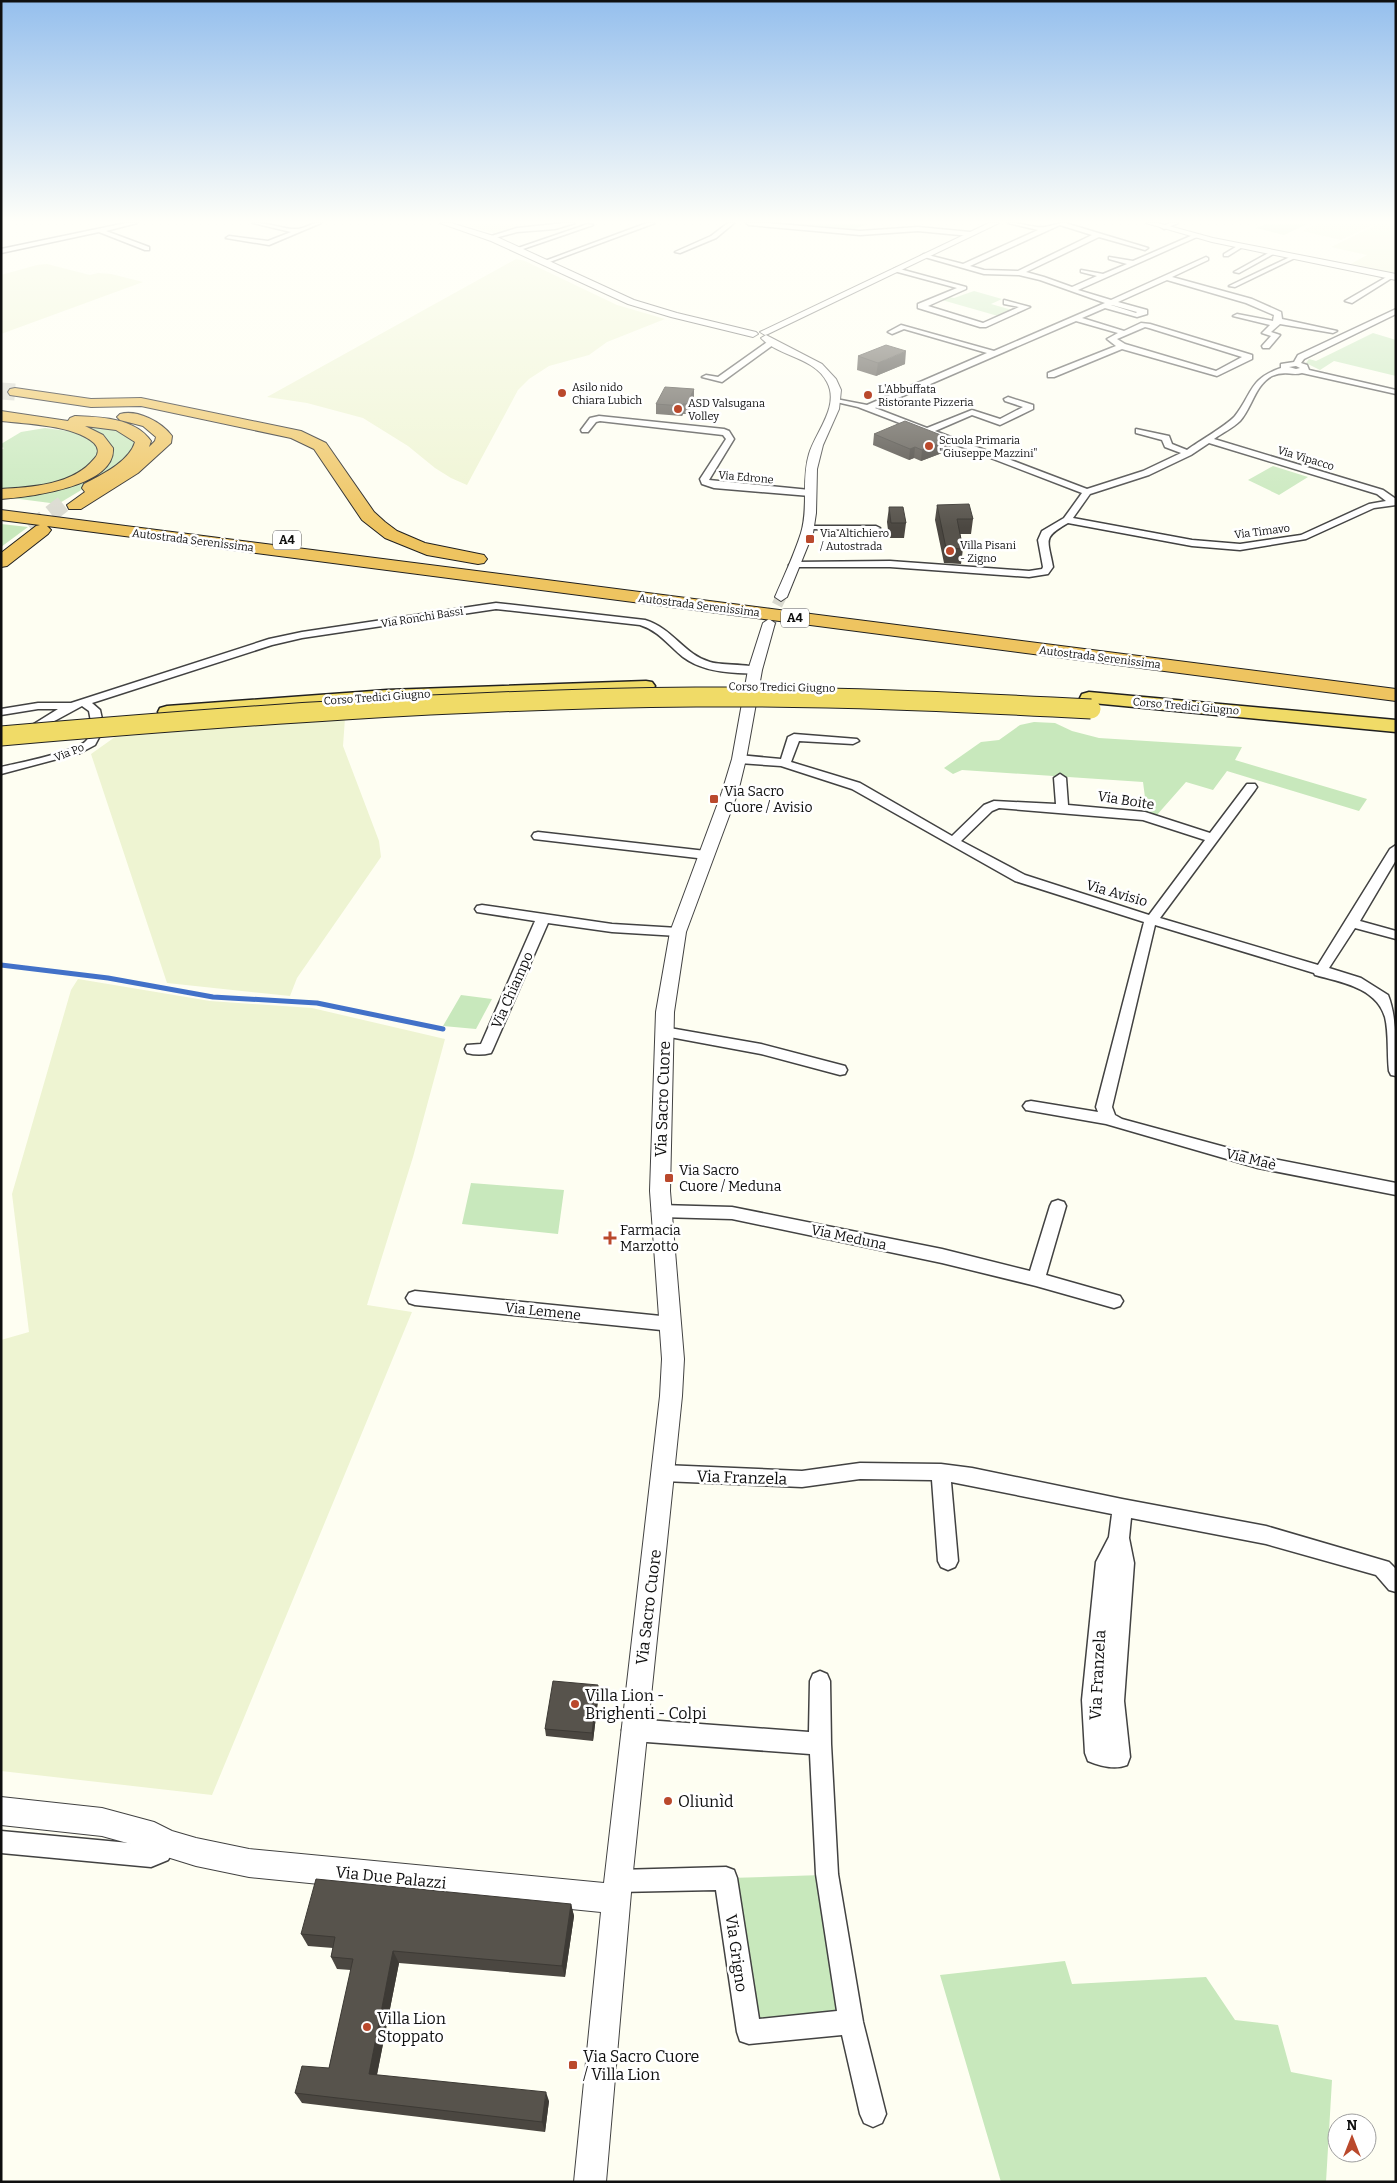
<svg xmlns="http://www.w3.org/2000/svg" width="1397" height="2183" font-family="Bitter,serif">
<rect width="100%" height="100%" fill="#fefef2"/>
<path fill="#eef4d2" d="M458,223h70l-34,10z
M1319,223h58l-36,17 -39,-9z
M1380,223h16v51l-47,-9 18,-10 -36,-8z
M516,259l9,2 92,44 48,14 -58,23 -18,13 -40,11 -20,13 -11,11 -51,95 -16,-7 -16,-10 -27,-22 -45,-28 -56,-15 -40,-6z
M47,264l43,11 8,-2 13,1 32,8 -142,52v-59l36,-10z
M345,718l-2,28 36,95 2,16 -84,121 -7,18 -123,-13 -76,-229 24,-17z
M78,979l132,22 102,7 133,31 -32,118 -46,148 45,7 -200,483 -211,-24v-431l28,-8 -17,-138 59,-204z"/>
<path fill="#c8e8bc" d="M779,223h91l-18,7z
M1268,223h41l-25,12 -28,-7z
M974,291l28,8 -11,5 21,6 -14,6 -56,-16 7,-3 5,1z
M1373,333l23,7v36l-62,-15 -14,9 -14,-7 3,-4 7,2z
M85,424l30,4 23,11 -12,20 -28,21 -40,24 -54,-7 39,-6 66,-33 -29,-31z
M45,428l30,4 22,11 2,12 -10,14 -36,15 -52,7v-41l3,-2 -3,-1v-3l20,-12z
M1273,466l35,11 -29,18 -31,-15z
M1,524l27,3 -27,20z
M1034,722l21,1 17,8 27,7 143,9 -7,13 132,39 -8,12 -132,-40 -14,19 -27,-8 -30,34 -9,-3 -4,-31 -181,-12 -9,4 -9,-6 37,-26 18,-2 21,-15z
M461,995l31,4 -16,30 -33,-3z
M471,1183l93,7 -6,44 -96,-10z
M822,1875l25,144 -94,8 -23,-149z
M1065,1961l7,23 134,-7 29,43 43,5 13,47 41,8 -6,102h-325l-61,-207z"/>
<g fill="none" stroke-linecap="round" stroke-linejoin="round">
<path stroke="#4271c8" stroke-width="5" d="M1,965l107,13 105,19 104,6 126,26"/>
<path stroke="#dadad0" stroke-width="11" stroke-dasharray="11 5.5" stroke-linecap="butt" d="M777,605l4,-8"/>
<path stroke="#dadad0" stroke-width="14" stroke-dasharray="14 7" stroke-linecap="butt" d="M769,623l9,-19"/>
<path stroke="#dadad0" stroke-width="13" stroke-dasharray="13 7" stroke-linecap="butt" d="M1,391l14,1"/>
<path stroke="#dadad0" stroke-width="17" stroke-dasharray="17 8" stroke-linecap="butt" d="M1,391l14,1
M31,529l32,-25"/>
<g stroke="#424242" stroke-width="3">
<path id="pedestrian" d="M806,526h70l4,2 -4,2 -68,-1 -2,-1z"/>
</g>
<g stroke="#424242" stroke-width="3">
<path id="minor" d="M126,223h11l-31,8 43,16v3h-4l-46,-18 -98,21v-4z
M253,223c15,-1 32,7 45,6 8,-1 14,-7 23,-6l-52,22 -43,-7 3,-2 39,5 23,-9z
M565,223h10l-20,6 -38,3 -26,7 -3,-2 29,-9z
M647,223h8l-108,40 -5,-1z
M728,223h6l-18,15 -36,15 -5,-1 36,-16z
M746,223h21l93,8 58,-4 52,5 3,2 -3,2 -52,-5 -58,4 -111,-10z
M1008,223c12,-1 27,6 37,4 7,-1 12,-4 20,-4l83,25 -3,2 -46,-13 -73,35 18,5 28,10 25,-11 -16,-4v-2l22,4 24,-10 -18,-5v-2l24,4 60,-26h4v2l-119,53 33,10 95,-43 2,1v2l-36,17 80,22 29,13 1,7 55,12 -4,2 -53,-9 -9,8 9,3 -11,13h-6l-1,-2 9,-10 -9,-3 8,-8 -37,-9 4,-2 36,7 1,-6 -28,-12 -79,-23 -49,22 29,8v4l-10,3 -32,-9 -23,10 42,13 17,-8 9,1 102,31v4l-35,17 -95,-27 -68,28h-6v-4l68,-27 -9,-7 11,-6 -42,-12 -201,87 52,20 45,-18 28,9 23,-12 -18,-6 -1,-2 4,-2 25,8v4l-33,16 -28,-10 -37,16 152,58 56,-18 38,-18 -16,-6 -3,-7 -26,-7v-4l33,7 3,8 15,6c12,-9 39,-24 48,-34 18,-23 14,-37 46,-48v-4l13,-2 4,-7 98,-46v5l-92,45 -3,4 6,2 2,5 87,20v4l-94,-21c-11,3 -17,-3 -30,3 -17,9 -20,32 -32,45 -7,7 -18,12 -26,18l169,51 13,9v6l-22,3 -68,31 -66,11 -48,-4 -124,-23c-26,15 -20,16 -15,44l-5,7 -19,3 -139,-10h-99l-2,-2 5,-3 96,-1 139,10 13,-2 1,-2 -5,-27 4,-9 22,-13 18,-25 -224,-86 -26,-6 4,-2 31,6 120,-52 -83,-24 -12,5 -4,-2 13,-7 93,26 111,-48 -65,-23 -21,-5 -35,-1 -63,-18 3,-2 39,10 75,-34zM1060,225l32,10 -74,36 -34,-1 -14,-4zM1111,305h1l25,7 -1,1zM1145,327l4,1 93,29 -26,14 -91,-27 -8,-5zM1296,366l4,2 -4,1 -7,-2zM1209,443l168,51 9,7 -17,3 -68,31 -61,9 -48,-4 -119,-22 17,-24 59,-19 42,-20z
M1170,223h8l-14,6 -3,-2z
M588,224l5,1 -73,25 -5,-1z
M1239,245l5,1 -16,10h-4v-2z
M1272,251l5,1 -38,21 -5,-1z
M1292,256l5,1 -62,30 -6,-1z
M896,268l70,19v2l-38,17 55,17 36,-16 -15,-3v-4l26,7 -44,20h-6l-62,-19v-4l39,-16 -63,-17v-2z
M1390,275l5,1 -43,27 -7,-2z
M770,340l7,2 -55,40 -20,-5 4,-2 12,2z
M599,416l125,13 5,2 5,8 -25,41 101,10 5,3 -5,3 -96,-8 -12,-4 -2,-5 26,-40 -3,-4 -123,-14 -4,1 -8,10h-6l-1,-2 9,-12z
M496,603l149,17c29,9 38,34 65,42 13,4 43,1 50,8 -5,5 -14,3 -22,3 -19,-1 -39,-4 -55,-16 -15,-12 -24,-26 -43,-32l-144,-16 -194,29 -30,7 -180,58 8,7 4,18 -9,17 -15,8 -79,21v-7c17,-4 75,-15 85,-26 8,-9 5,-20 3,-30l-7,-5 -57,31 -6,-3 2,-2 37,-23h-20l-37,6v-6l37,-6h33l198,-64 33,-7z
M794,734l63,5 2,2 -6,3 -54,-3 -8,21 69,21 92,53 32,-31 10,-4 62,3 -2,-26 6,-4 6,4 2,27 77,7 65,21 37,-49h8l2,3 -2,3 -95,128 158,47 72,-116 6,-4v15l-36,61 36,10v8l-41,-11 -26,40 32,10 27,17c9,22 8,55 8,81l-5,-1 -2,-4c-2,-17 0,-38 -4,-54 -9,-30 -45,-35 -70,-42l-1,-2 -159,-48 -43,182 3,8 7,4 136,37 138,27v12l-138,-27 -152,-44 -80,-14 -3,-4 3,-4 5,-1 67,11 -2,-5 48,-185 -129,-41 -163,-92 -71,-23 -42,-3 -6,-4 6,-4 42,4 7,-22zM999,808l144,12 62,20 -56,75 -124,-40 -64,-34 31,-30z
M538,832l168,19 6,4 -6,4 -172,-20 -2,-3 2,-3z
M482,905l130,19 66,4 7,4 -7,4 -66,-4 -64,-9 -55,126 -2,4c-8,2 -16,2 -24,0l-2,-4 2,-4 14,-1 54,-123 -58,-9 -2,-3 2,-3z
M664,1027l97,17 84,22 2,4 -2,4 -5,1 -79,-21 -102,-19 -2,-3 2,-3z
M1058,1200l6,2 2,4 -20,69 74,21 3,5 -3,5 -6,2 -78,-22 -94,-23 -210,-44 -72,-2 -6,-2 -2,-4 2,-4 6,-2 72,2 210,42 88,22 20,-65 2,-4z
M415,1291l256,26 6,2 3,5 -3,5 -6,2 -256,-26 -6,-2 -3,-5 3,-5z
M860,1463l81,1 31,4 150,31 144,27 123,36 7,7v23l-7,-2 -13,-15 -110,-31 -135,-26 -2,20 5,25 -10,138 6,56 -3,8c-12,5 -27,1 -39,-4l-3,-8 -3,-53 14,-138 13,-25 3,-23 -161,-32 7,79 -3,6 -7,3 -7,-3 -3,-6 -6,-81 -72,-1 -58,8 -139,-6 -7,-2 -2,-6 2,-6 7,-2 139,6z
M820,1671l7,3 3,7 1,63 7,130 25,148 23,92 -4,9 -9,4 -9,-4 -4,-9 -18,-79 -93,9 -9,-3 -3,-9 -21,-142 -98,2 -8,-3 -3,-8 3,-8 8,-3 108,-3 8,3 3,8 22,141 78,-8 -21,-137 -6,-120 -177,-13 -8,-3 -3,-8 3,-8 8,-3 176,13 1,-51 3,-7z
M1,1831l150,14 8,-10 8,-3 8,3 3,8 -10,17 -17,7 -150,-14z"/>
</g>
<g stroke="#424242" stroke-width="2">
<path id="tertiary" d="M440,223h11l46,14 137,63 43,13 79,19 2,2 -5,3 -82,-20 -43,-13 -137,-63z
M989,223h10l-231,111 -3,1 -5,-3z
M1146,223h12l55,15 183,36v6l-184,-38z
M766,335l56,29 14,15 5,11 -2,19 -16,36 -6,24 -1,44 -3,20 -26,64 -6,4 -6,-4c9,-21 19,-42 26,-64 8,-26 0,-53 8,-79 7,-23 31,-48 18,-72 -13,-25 -48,-25 -66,-44z
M769,619l6,4 -13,47 -16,89 -8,33 -52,140 -12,80 -4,179 14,168 -2,37 -50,485 -26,301h-32l27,-270 -352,-35 -53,-11 -29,-9 -18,-8 -47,-13 -101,-11v-28l101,11 52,14 18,9 24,7 53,11 355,34 56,-487 2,-37 -12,-168 6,-179 14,-80 52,-140 10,-33 16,-89 15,-47z"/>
</g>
<g stroke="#202020" stroke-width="3">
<path id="trunk" d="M646,681l6,1 3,4 -3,4 -265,12 -220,16 -7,-2 -2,-4 2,-4 7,-2 220,-16z
M1089,692l307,28v12l-314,-30 -2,-4 2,-4z"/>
</g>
<g stroke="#202020" stroke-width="2">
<path id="motorway" d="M15,388l76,11 50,-1 160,33 25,12 48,69 11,10 12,9 28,12 59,12 3,4 -3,4 -6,1 -51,-9 -42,-17 -23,-18 -48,-71 -23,-11 -150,-32 -50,1 -81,-12 -2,-3 2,-3z
M1,411l67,10 2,-3 5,-2c26,1 60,2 76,25l-2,6 6,-6 1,-4 -13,-11 -23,-6 -3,-3 3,-3c17,-5 42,8 52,22l-1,7 -33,30 -57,36h-12l-2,-4 18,-13 -3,-4 2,-4c17,-9 45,-22 51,-42l-19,-12 -31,-4 18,9 10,13c3,39 -85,49 -112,51v-10c31,-2 72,-4 93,-30 5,-5 5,-11 0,-16 -20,-18 -67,-19 -93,-22z
M1,510l1395,179v12l-1349,-175 4,4 -3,4 -41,32 -6,1v-14l35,-27 4,-1 -39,-5z"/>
</g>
<use href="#pedestrian" fill="#fff" fill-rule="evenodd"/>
<use href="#minor" fill="#fff" fill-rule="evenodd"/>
<use href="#tertiary" fill="#fff" fill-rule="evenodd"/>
<use href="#trunk" fill="#f0db67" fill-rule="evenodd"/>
<use href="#motorway" fill="#eec460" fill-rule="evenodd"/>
<g stroke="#202020" stroke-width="21" stroke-linecap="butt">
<path id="trunk-bridge" d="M1,736c231,-20 463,-37 695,-39 132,-1 264,5 395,12"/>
</g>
<use href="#trunk-bridge" stroke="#f0db67" stroke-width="19"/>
</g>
<path fill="#4b4741" d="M858,356l47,8 -29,12 -19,-6z
M694,389v11l-7,14h-4l-1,2 -26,-2v-10z
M874,434l76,16 -29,11 -7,-3 -5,2 -36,-15z
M937,505l36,14 -2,15h-11l3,15 -2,15 -17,-1 -9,-43z
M889,507l17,16 -2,15h-15l-2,-16z
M599,1692l-6,49 -47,-5 -1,-7z
M571,1904l3,12 -9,61 -166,-14 -22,112 172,26 -4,31 -243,-29 -7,-10 34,-25 22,-98 -14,-1 -6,-12 2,-9 -25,-2 -7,-12z"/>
<path fill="#3d3a35" d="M906,351l-1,13 -29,12 2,-13z
M694,389v11l-7,14v-10z
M683,404v10l-1,2v-10z
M951,439l-1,11 -29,11 1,-11z
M915,447l-1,11 -5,2 1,-11z
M598,1685l1,7 -6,49 -1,-8z
M571,1904l3,12 -9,61 -3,-11z
M393,1951l6,12 -24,121 -6,-10z
M546,2092l3,9 -4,31 -3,-10z"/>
<path fill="#57534c" stroke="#3d3a35" d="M886,345l20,6 -28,12 -20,-7z
M665,387l29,2 -7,15h-4l-1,2 -26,-2z
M905,421l46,18 -29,11 -7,-3 -5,2 -36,-15z
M969,504l4,15h-16l6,30 -17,-1 -9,-43z
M889,507h14l3,16h-15z
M553,1681l45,4 -6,48 -47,-4z
M316,1879l255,25 -9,62 -169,-15 -24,123 177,18 -4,30 -247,-29 7,-27 27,2 24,-109 -22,-2 4,-20 -34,-3z"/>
<linearGradient id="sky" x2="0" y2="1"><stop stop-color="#95bfed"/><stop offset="0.42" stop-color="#fffff9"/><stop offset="1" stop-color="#fffff9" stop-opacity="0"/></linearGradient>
<rect width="1397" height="528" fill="url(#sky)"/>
<g fill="#ba492c" stroke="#fff" stroke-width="2">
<circle cx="562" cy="393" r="5"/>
<circle cx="868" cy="395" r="5"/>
<circle cx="678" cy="409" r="5"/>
<circle cx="929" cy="446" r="5"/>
<rect x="805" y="534" width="10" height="10" rx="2.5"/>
<circle cx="950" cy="551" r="5"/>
<rect x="709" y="794" width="10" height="10" rx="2.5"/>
<rect x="664" y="1173" width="10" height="10" rx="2.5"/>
<path d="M607.5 1230.5h5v5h5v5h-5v5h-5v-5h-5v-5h5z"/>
<circle cx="575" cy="1704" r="5"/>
<circle cx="668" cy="1801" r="5"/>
<circle cx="367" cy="2027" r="5"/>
<rect x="568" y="2060" width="10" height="10" rx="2.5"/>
</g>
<g text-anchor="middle" stroke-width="5" stroke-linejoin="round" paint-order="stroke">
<g font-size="11" fill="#0f0f0f" stroke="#fff" text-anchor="start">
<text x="572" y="391">Asilo nido<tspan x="572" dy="13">Chiara Lubich</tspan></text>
<text x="878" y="393">L'Abbuffata<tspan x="878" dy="13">Ristorante Pizzeria</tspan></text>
<text x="688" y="407">ASD Valsugana<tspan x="688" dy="13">Volley</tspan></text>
<text x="939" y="444">Scuola Primaria<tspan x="939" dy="13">"Giuseppe Mazzini"</tspan></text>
<text x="820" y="537">Via Altichiero<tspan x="820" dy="13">/ Autostrada</tspan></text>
<text x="960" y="549">Villa Pisani<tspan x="960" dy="13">- Zigno</tspan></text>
</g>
<g font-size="11" fill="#0f0f0f" stroke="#fff">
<text transform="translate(1306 458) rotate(17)" y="4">Via Vipacco</text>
<text transform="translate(746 477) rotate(5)" y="4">Via Edrone</text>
<text transform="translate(1262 531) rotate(-7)" y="4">Via Timavo</text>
<text transform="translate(193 540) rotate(7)" y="4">Autostrada Serenissima</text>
<text transform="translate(699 605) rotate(7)" y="4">Autostrada Serenissima</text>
<text transform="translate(422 617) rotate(-9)" y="4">Via Ronchi Bassi</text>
<text transform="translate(1100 657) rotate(7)" y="4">Autostrada Serenissima</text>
<text transform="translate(782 687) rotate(1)" y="4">Corso Tredici Giugno</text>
<text transform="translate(377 697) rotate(-4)" y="4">Corso Tredici Giugno</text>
<text transform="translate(1186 706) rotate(5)" y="4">Corso Tredici Giugno</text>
<text transform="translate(69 752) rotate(-22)" y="4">Via Po</text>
</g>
<g fill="#fff" stroke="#575757" stroke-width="1">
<rect x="273" y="530.5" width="28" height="19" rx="4"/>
<rect x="781" y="608.5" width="28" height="19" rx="4"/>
</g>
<g font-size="12" font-weight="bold" fill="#0f0f0f">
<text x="287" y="544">A4</text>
<text x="795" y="622">A4</text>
</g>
<g font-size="14" fill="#0f0f0f" stroke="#fff" text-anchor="start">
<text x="724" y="796">Via Sacro<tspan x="724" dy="16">Cuore / Avisio</tspan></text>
<text x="679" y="1175">Via Sacro<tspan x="679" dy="16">Cuore / Meduna</tspan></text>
<text x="620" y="1235">Farmacia<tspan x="620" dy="16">Marzotto</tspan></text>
</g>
<g font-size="14" fill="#0f0f0f" stroke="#fff">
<text transform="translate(1126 800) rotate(9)" y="5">Via Boite</text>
<text transform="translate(1117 893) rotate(16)" y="5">Via Avisio</text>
<text transform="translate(512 990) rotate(-66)" y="5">Via Chiampo</text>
<text transform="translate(1251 1159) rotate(14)" y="5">Via Maè</text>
<text transform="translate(849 1237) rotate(12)" y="5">Via Meduna</text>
<text transform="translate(543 1311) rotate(6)" y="5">Via Lemene</text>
</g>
<g font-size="16" fill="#0f0f0f" stroke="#fff">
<text transform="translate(662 1099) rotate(-88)" y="6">Via Sacro Cuore</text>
<text transform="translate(742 1477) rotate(2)" y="6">Via Franzela</text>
<text transform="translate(648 1607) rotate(-83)" y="6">Via Sacro Cuore</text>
<text transform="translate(1097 1675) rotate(-87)" y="6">Via Franzela</text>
<text transform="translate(391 1877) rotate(6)" y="6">Via Due Palazzi</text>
<text transform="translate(737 1953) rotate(82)" y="6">Via Grigno</text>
</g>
<g font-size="16" fill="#0f0f0f" stroke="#fff" text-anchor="start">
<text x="585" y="1701">Villa Lion -<tspan x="585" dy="18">Brighenti - Colpi</tspan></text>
<text x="678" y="1807">Oliunìd</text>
<text x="377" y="2024">Villa Lion<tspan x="377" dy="18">Stoppato</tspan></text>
<text x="583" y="2062">Via Sacro Cuore<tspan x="583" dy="18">/ Villa Lion</tspan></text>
</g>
</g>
<rect width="1397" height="2183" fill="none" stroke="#0f0f0f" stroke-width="5"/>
<g transform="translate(1352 2138)"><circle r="24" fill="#ffffff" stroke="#9f9f9f"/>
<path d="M0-4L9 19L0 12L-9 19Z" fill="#ba492c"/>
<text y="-8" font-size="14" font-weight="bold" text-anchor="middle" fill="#0f0f0f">N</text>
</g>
</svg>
